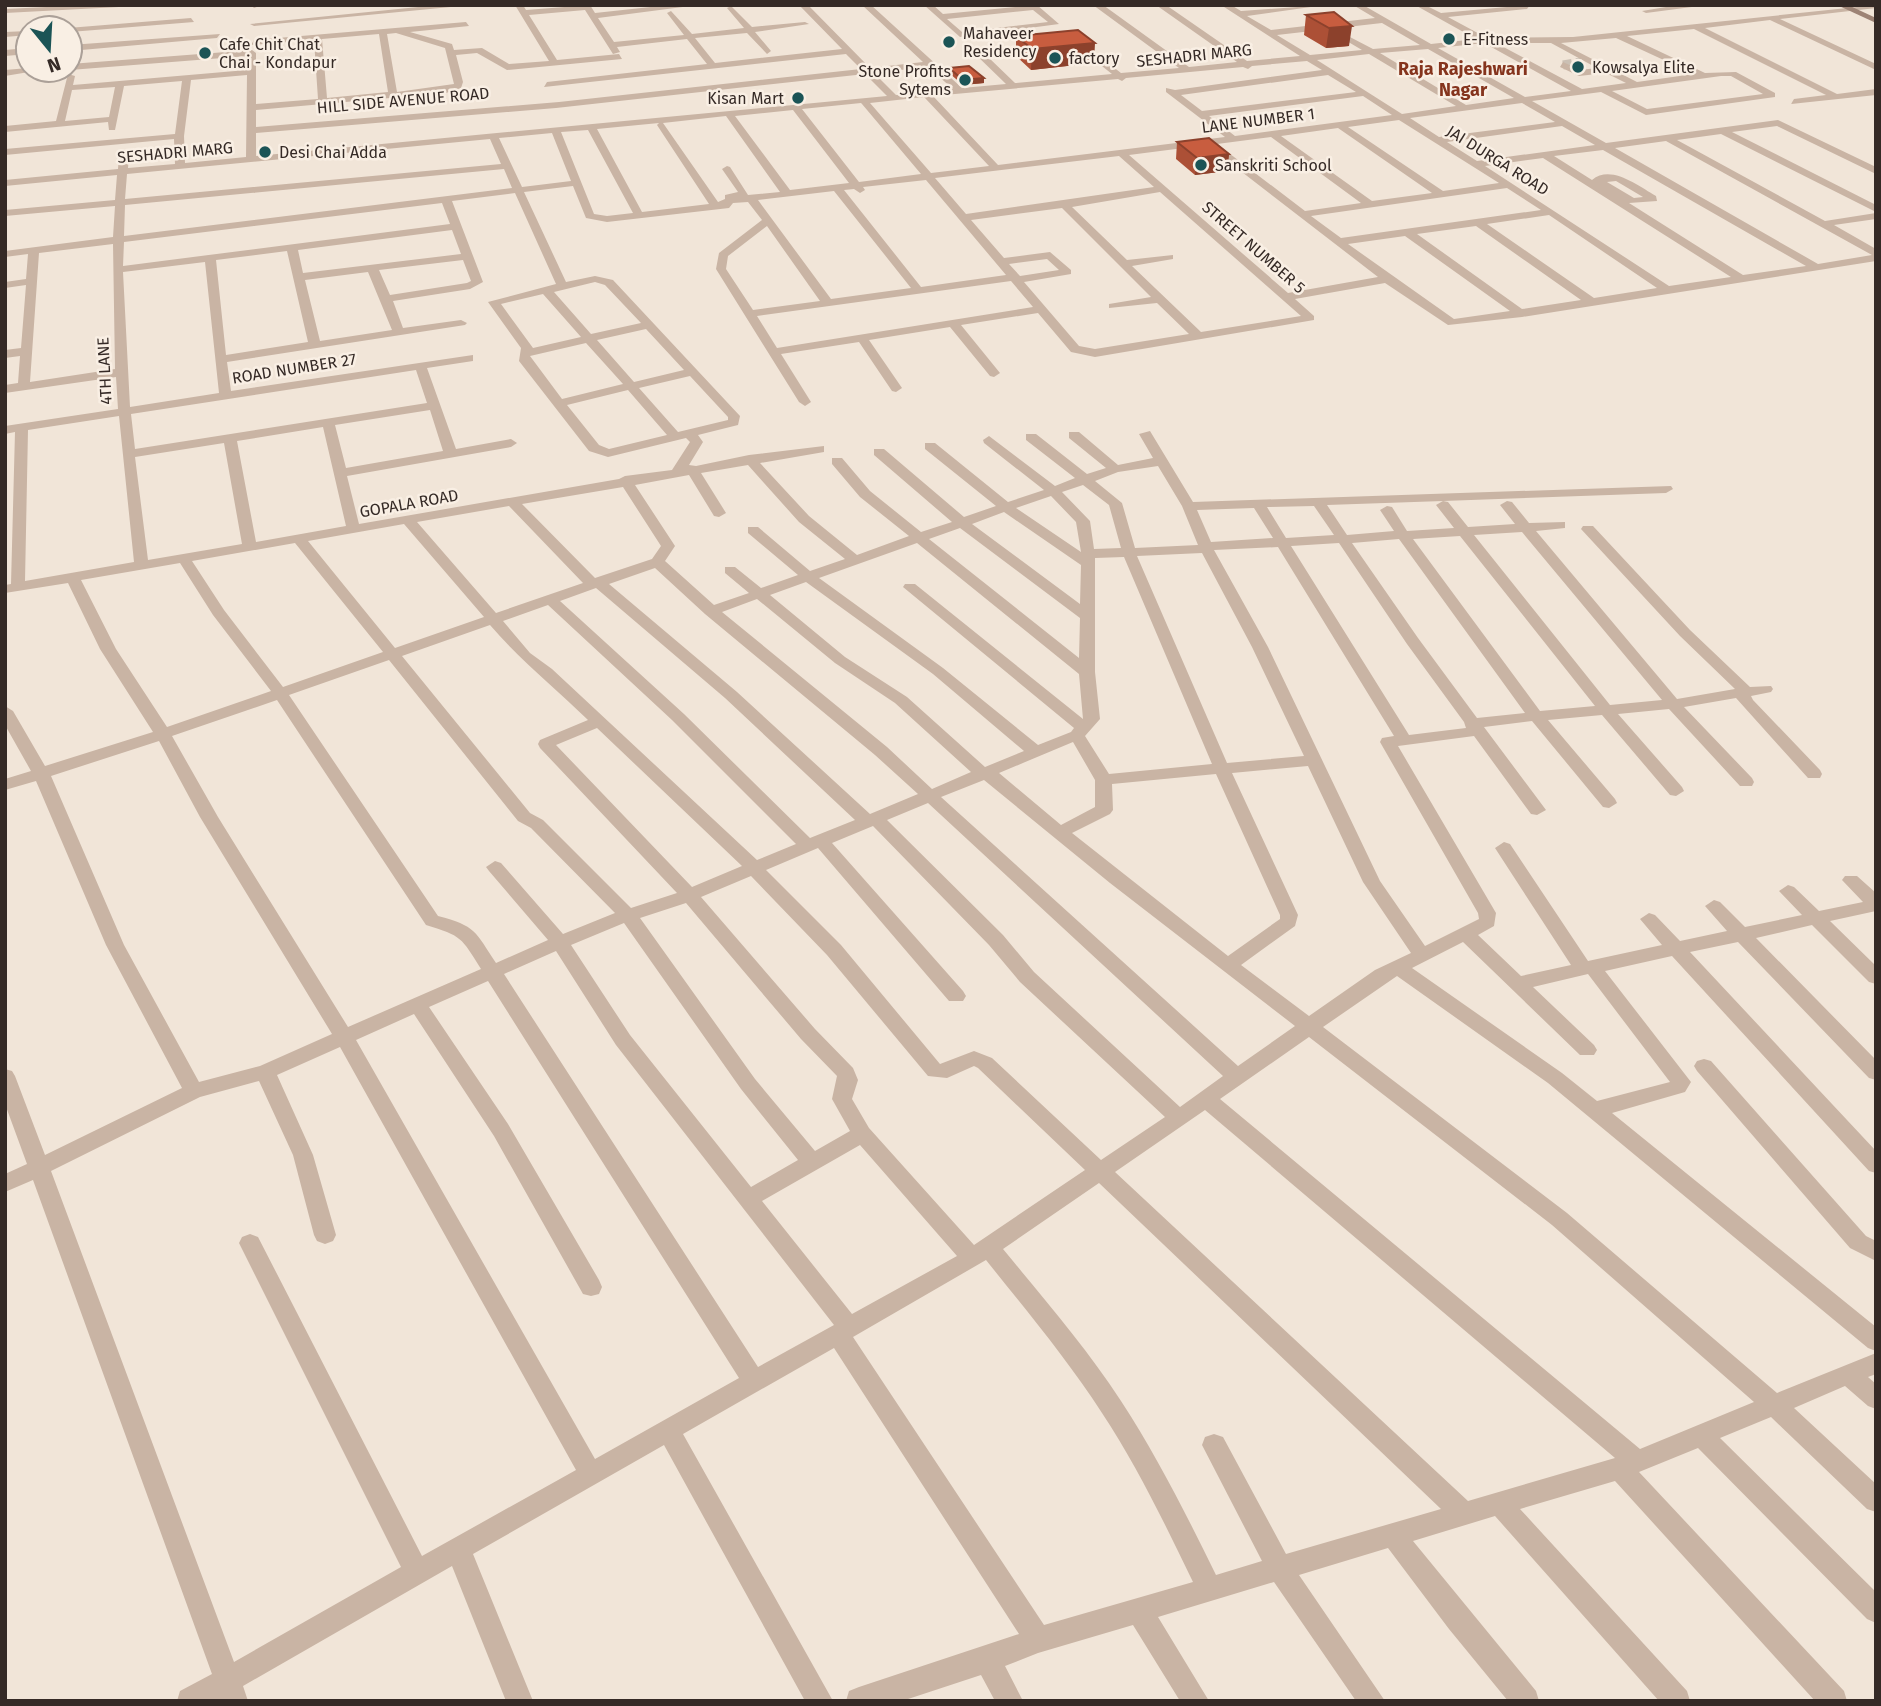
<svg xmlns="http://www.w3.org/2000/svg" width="1881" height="1706" font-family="'Fira Sans',sans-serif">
<rect width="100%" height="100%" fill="#f1e5d8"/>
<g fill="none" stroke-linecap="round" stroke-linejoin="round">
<path stroke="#cbc0b4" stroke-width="9" stroke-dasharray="9 4.5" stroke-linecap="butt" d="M1563,65l18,-3"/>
<path fill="#c9b4a4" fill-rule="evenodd" d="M88,5h69l-152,8v-4z
M251,5h11l-8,3z
M438,5l23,1 -207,20 -4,-2z
M515,5h8l3,5 64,-5 5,8 74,-8h29l-100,13 16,24 70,-7 -17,-22 4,-2 21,23 52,-6 -17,-20 4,-2 21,21 53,-5 4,2 -54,8 16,19 -4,3 -20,-21 -52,5 20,25 127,-14 -43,-44h9l62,63 53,-6 -61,-57h9l91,83 44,-4 -34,-33 3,-5 7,5 60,-5 -3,5 -52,5 28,27 97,-9 -38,-30 3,-5 44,34 58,-5 -86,-63h10l86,62 48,-5 -81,-57h10l81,56 53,-5 -79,-51h10l10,6 84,-6 -78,11 24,14 104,-12 -22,-13h10l68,39 45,-5 -61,-34h10l16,8 89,-8 -3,4 -79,8 39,21 86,-1 303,-32v3l-96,11 96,45v6l-106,-50 -65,8 132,66 39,-5v6l-85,9 3,-5 32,-4 -132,-66 -67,7 78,37 31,-1 39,21v4l-129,18 -45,-23 -69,9 74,42 172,-23 98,47v7l-99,-48 -45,6 144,73v7l-155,-78 -44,6 148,81 51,-8v6l-42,6 42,24v12l-354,56 -74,8 -63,-42 -90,16 19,17v4l-219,37 -24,-5 -33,-39 -77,12 39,48 -6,4 -4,-1 -40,-49 -81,13 33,48 -6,4 -4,-1 -33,-49 -78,12 30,48 -6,4 -6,-4 -83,-133 3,-16 43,-33 -14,-18 -15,1 -4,5 -122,14 -21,-4 -13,-32 -49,6 42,90 29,-6 18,4 127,136 -2,9 -40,10 5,7 -14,23 7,1 53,-11 75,-9v6l-64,11 49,53 48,39 52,-19 -49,-39 -28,-33v-6h10l28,33 51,41 31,-10 -78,-67v-6h10l80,68 32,-11 -71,-57v-6h10l73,59 36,-12 -60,-47 -1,-3 6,-4 66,50 20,-8 -49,-38v-6h10l51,40 19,-6 -37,-30v-6h10l39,33 35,-7 -14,-24 11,-3 43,71 478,-16 2,3 -7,4 -223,8 5,1 20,25 47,-3 -15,-19 7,-4 5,1 17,21 36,-1v6l-29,3 141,168 58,-10 -55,-53 -99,-107 2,-3h10l97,104 60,57 21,-1 2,3 -2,3 -20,4 2,4 67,70 2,4 -2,4h-12l-72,-80 -52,9 68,71 2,4 -2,4h-12l-71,-77 -51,5 64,73 2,4 -8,5 -6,-1 -68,-80 -54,5 67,79 2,4 -8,5 -6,-1 -71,-86 -48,6 62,83 -9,5 -6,-1 -57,-78 -76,10 98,167 -2,13 -16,9 43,41 50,-11 -76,-117 9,-6 6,2 78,117 74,-16 -22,-26 9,-6 6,2 25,26 47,-10 -22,-25 9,-6 6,2 25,25 57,-12 -23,-24 9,-6 6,2 25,24 44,-9 -21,-22 3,-4h12l19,17v18l-46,10 46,45v18l-7,-2 -57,-57 -56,13 120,122v20l-7,-2 -131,-136 -48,10 186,199v22l-7,-2 -197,-215 -67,15 86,111 -6,10 -73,21 264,214v24l-8,-3 -320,-265 -151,-107 -74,51 244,186 210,180 99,-40v21l-8,3 8,7v25l-8,-3 -23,-20 -51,22 82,76v28l-9,-3 -96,-92 -51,21 156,154v31l-9,-4 -169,-171 -59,24 205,219 3,10h-32l-200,-220 -95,28 167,182 3,10h-31l-164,-185 -82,25 123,150 3,10h-31l-59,-72 -61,-81 -89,27 86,126h-29l-82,-119 -116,35 51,84h-29l-47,-76 -95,28 -33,13 18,35h-28l-14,-26 -79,26h-56l3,-10 10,-4 160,-53 -185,-286 -151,86 150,267h-28l-141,-256 -191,109 60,147h-27l-54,-135 -209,120 5,15 -27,-2 -44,2 3,-10 32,-17 -179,-494 -28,12v-18l22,-10 -22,-60v-35l7,2 3,5 30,79 137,-67 -76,-143 -70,-164 -31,9v-11l26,-8 -26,-46v-19l8,5 32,55 108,-34 -53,-83 -32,-66 -63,10v-8l6,-1 4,-152 -10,2v-8l113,-17 -2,-32 -111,16v-8l13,-2 2,-27 -15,2v-8l16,-2 5,-63 -21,3v-6l21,-3 2,-25 -23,3v-6l108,-14 2,-31 -110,10v-6l110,-10 2,-25 -112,11v-6l113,-11 1,-13 5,-3 5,3 -1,12 47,-4 -1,-25 -169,16v-6l170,-15 7,-53 -58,5 -9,44h-6l-1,-8 -103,10v-6l51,-5 12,-47 7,2 -2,9 174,-15 1,-14 -178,14v-6l182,-14 4,3v51l62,-5 -4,-59 -63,5 3,-5 212,-18 3,4 -59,6 42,12 2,6 28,-2 27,16 40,-3zM585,10l28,44 7,-2 -3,-5 70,-8 20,25 -160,18 -3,5 302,-33 15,15 -302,33 -303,25v-17l190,-17 15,-5 2,-6 -7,-27 21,-2 30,17 115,-11 -3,-5 -62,6 -28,-45zM1382,23l38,22 -47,4 -25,-13 -3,4 17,10 -52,5 -33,-20zM396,33l49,15 9,36 -57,8 -10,-58zM379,34l9,58 -61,6 -5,-59zM1616,38l78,36 -57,8 -76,-39zM1484,43l87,48 -46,6 -87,-49zM1496,43h55l46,25 -17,2 -17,-8 -3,5 19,9 27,-3 20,10 -44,6zM1428,49l86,49 -48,7 -86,-52zM1369,54l87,52 -54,8 -85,-54zM1307,61l15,9 -147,20 -9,-2v4l59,45 -227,28 -65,-69 185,-17 4,2 4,-3 117,-11 5,2 4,-3zM928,67l25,22 -57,6 -22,-22zM865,74l22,22 -631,60v-23l300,-25zM247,75l-1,82 -61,6 -1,-27 7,-56zM1328,75l28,17 -154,19 -21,-16zM1721,76h10l32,18 -116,15 -35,-18zM115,87l-6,30 -44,4 7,-31zM1363,96l29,19 -157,21 -26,-20zM924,97l1,1 64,68 -58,7 -61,-70zM861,103l1,1 59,70 -62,8 -57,-73zM1522,103l33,19 -116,15 -29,-19zM793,110l56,73 -59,7 -55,-74zM726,116l54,76 -32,3 -18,-28 -3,-1 -5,3 16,23 -13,3v4l-7,3 -55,-79zM1399,120l100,63 -56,8 -95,-64zM659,123l-2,2 52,79 -67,8 -45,-83zM1562,126l33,19 -118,16 -30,-19zM1338,128l94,65 -60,8 -91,-65zM588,130l45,83 -26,3 -13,-2 -33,-82zM552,133l19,48 -49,6 -23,-49zM1271,137l90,66 -56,8 -88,-67zM490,139l11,25 -376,35 2,-25zM1666,141l206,114 -54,9 -203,-116zM1207,145l171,132 -90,16 -159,-138zM1603,150l203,116 -63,9 -114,-72 28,-2 -1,-5c-18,-10 -45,-32 -64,-16l-38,-24zM1119,156l35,31 -188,27 -31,-36zM1543,158l188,119 -62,9 -184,-120zM504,169l8,19 -388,48 1,-31zM926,180l80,95 -85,12 -77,-97 10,-1 6,4 5,-3 -2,-3zM1616,181l27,16 -9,1 -27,-16zM1507,188l34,22 -200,28 -30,-22zM834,191l77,97 -80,11 -73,-99zM1160,192l141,124 -100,16 -69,-66 41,-7v-4l-46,5 -55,-53zM515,193l41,91 -68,18 33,46 -2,13 70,90 19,6 78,-19 4,4 -18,28 -47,6 -6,3 -260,45 -12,-48 164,-29 6,-4 -6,-4 -55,10 -29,-81 46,-7v-6l-242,36 -4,-29 238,-37 2,-2 -6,-3 -58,8 -10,-27 77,-12 13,-7 -31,-81zM442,203l8,21 -327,42 1,-24zM1062,208l89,89 -42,7v4l48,-5 32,31 -94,15 -16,-3 -55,-64 47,-8v-4l-21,-18 -46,6 -33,-38zM1549,215l108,73 -63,10 -107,-74zM767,226l53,75 -67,9 -27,-41 2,-13zM1476,226l105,74 -59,9 -105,-75zM452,230l9,24 -158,19 -5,-23zM1405,236l105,75 -56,8 -106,-75zM113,244l2,125 -85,13 9,-129zM287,251l21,91 -82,13 -10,-95zM1047,259l12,11 -39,6 -11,-12zM463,260l8,21 -4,2 -77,12 -11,-25zM205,262l14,131 -89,14 -7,-135zM368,272l24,58 -72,11 -15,-61zM1011,281l22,26 -256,41 -20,-32zM595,282l10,3 36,38 -50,11 -37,-42zM543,294l38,43 -48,11 -32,-44zM646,329l38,41 -50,12 -37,-42zM586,343l37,41 -61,15 -32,-43zM416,370l11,33 -292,46 -4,-35zM690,376l38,41v3l-50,12 -39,-44zM628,390l39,45 -58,14 -10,-4 -32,-40zM430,410l13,41 -97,17 -11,-43zM119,416l15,146 -109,19 3,-151zM323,427l23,99 -90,16 -19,-101zM224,443l18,101 -94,16 -13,-103zM748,465l51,57 46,37 -35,12 -52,-44h-10v6l50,42 -37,13 -26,-21h-10v6l24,20 -35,12 -49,-44 10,-15 -40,-61 54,-10 25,41 5,1 7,-4 -25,-40zM1158,466l24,40 16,39 -63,3 -13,-45 -27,-22 23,-9zM1083,485l26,20 12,43 -27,1 -4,-28 -28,-29zM623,487l38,59 -9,13 -57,19 -73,-74zM1051,496l25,26 5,30 -65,-44zM1443,501l-7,4 18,23 -47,3 -15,-24 -5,-1 -7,4 14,21 -47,4 -20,-30zM509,506l74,77 -87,30 -79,-91zM1314,506l20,29 -48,3 -19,-31zM1254,508l19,30 -62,4 -14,-32zM1004,512l77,53 -1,39 -108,-80zM404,524l80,93 -89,31 -87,-107zM960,528l120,90 -1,40 -150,-119zM1522,532l140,168 -52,5 -136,-170zM1460,536l135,170 -55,5 -127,-172zM1399,539l126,174 -48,5 -59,-80 -66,-95zM295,543l88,109 -100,35 -59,-77 -32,-49zM917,543l162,131 4,45 -168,-135h-10l-2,3 171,141 -3,4 -33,13 -95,-77 -124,-90zM1339,543l68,101 57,78 2,6 -57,7 -118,-189zM1278,547l116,189 -12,2 -2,4 98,171 1,6 -54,27 -45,-65 -112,-234 -54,-97zM1202,553l50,94 52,109 -77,7 -90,-207zM1124,557l88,207 -103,10 -24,-38 15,-17 -5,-47v-114zM180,563l33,52 58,76 -104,36 -51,-78 -35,-69zM655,568l50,46 170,141 43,39 -48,20 -133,-122 -128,-108zM806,582l127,92 91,77 -39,16 -78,-70 -62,-40 -75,-62zM596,588l129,110 130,122 -45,18 -126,-124 -124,-113zM757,599l78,64 60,40 76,69 -39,17 -45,-42 -165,-135zM548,605l124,115 124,124 -39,16 -205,-191 -22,-16 -27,-32zM490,625c30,35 65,63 98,95l-48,20 -2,4 2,4 137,145 -46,15 -88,-88 -13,-7 -128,-157zM389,660l129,161 13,7 84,85 -52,21 -62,-71 -6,-2 -9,6 3,4 59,69 -52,23c-21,-32 -20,-37 -58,-47l-149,-221zM277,700l149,225c36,11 35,12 55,44l-133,58 -130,-210 -46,-81zM597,728l145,138 -50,21 -136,-142zM159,741l41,76 132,217 -72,32 -61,16 -75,-137 -73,-169zM1073,742l22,38v27l-34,18 -62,-52zM1308,766l55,116 48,71 -36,17 -66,46 -68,-51 54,-39 3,-11 -66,-142zM1216,774l64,141v4l-52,37 -156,-123 38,-19 3,-4 -1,-26zM984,780l126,103 185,143 -57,40 -297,-269zM928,803l295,273 -43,31 -146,-135 -31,-37 -116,-115zM873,826l116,119 31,37 145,135 -64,43 -109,-102 -18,-7 -34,13 -99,-119 -75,-75 52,-22 131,153h14l3,-5 -3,-5 -131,-148zM751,876l76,79 101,121 19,2 27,-12 4,2 107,102 -111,75 -105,-117 -17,-29 6,-19 -5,-12 -38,-39 -114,-132zM686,903l115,136 36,37 -5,23 18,32 -35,20 -60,-72 -115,-161zM624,923l117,166 57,71 -47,27 -121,-152 -59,-90zM1463,942l117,113h14l3,-5 -3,-5 -61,-58 55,-13 82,108 -73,19 -35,-28 -150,-105zM556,951l60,94 218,280 -76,42 -254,-393zM488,981l251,397 -144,81 -239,-419 58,-26 80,122 89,158 8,2 8,-2 3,-7 -3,-7 -91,-156 -79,-117zM1309,1037l243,188 202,177 -114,47 -420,-350zM340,1047l236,423 -154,86 -164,-319 -8,-3 -8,3 -3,6 162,324 -167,95 -183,-491 149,-74 59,-16 34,74 21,80 3,6 8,3 8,-3 3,-6 -23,-80 -36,-80zM1205,1110l410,348 -147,43 -353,-329zM860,1145l97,111 -105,58 -90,-113zM1099,1183l342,326 -155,45 -63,-117 -9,-3 -9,3 -3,8 60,116 -46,14c-29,-59 -59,-119 -95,-174 -35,-54 -78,-103 -118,-152zM986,1260c40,50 81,99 116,153 35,53 63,111 91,169l-149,43 -191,-288z
M924,5h9l10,9 94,-9 22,19 -99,13zM1033,10l15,12 -86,10 -15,-13z
M1678,5h29l-61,8 -4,-2z
M191,18l3,4 -124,10 -2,-4z
M28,31v4l-23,2v-5z
M220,34l-3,4 -147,13v-6z
M28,48v6l-23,2v-6z
M28,68l13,2 -36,6v-6z
M1704,1059l7,2 155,175 10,5v20l-26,-13 -153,-177 -3,-5 3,-5z"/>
<path fill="#9d8375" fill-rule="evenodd" d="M1837,5h11l28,13v5z"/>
</g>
<path fill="#ac5036" d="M1334,12l15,34 -23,2 -22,-13 2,-20z
M1016,36l78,27 -63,7 -15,-14z
M949,68l35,10v5l-21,2 -14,-12z
M1177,142l52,12 -2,17 -32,4 -19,-16z"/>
<path fill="#8c412c" d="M1352,26l-3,20 -23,2 3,-20z
M1095,43l-1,20 -63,7 1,-21z
M984,78v5l-21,2v-5z
M1229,154l-2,17 -32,4 2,-17z"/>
<path fill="#c85d3f" stroke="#8c412c" stroke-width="2" d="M1334,12l18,14 -23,2 -23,-13z
M1078,30l17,13 -63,6 -16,-13z
M969,66l15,12 -21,2 -14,-12z
M1209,138l20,16 -32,4 -20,-16z"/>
<g fill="#1b5456" stroke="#f9efe4" stroke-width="2.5">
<circle cx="1449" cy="39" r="7"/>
<circle cx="949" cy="42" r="7"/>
<circle cx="205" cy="53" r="7"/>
<circle cx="1055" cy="58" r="7"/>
<circle cx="1578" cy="67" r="7"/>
<circle cx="965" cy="80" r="7"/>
<circle cx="798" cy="98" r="7"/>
<circle cx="265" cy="152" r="7"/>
<circle cx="1201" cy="165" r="7"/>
</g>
<g text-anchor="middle" stroke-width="5" stroke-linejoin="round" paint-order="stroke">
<g font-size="16" fill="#352a26" stroke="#f9efe4" text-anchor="start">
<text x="963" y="39">Mahaveer<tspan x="963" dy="18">Residency</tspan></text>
<text x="1463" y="45">E-Fitness</text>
<text x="219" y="50">Cafe Chit Chat<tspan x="219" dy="18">Chai - Kondapur</tspan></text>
<text x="1069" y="64">factory</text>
<text x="1592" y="73">Kowsalya Elite</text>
<text x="951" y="77" text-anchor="end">Stone Profits<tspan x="951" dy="18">Sytems</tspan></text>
<text x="784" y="104" text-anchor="end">Kisan Mart</text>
<text x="279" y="158">Desi Chai Adda</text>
<text x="1215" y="171">Sanskriti School</text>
</g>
<g font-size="16" fill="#352a26" stroke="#f9efe4">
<text transform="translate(1194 55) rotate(-6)" y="6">SESHADRI MARG</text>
<text transform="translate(403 100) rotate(-5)" y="6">HILL SIDE AVENUE ROAD</text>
<text transform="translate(1258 120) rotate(-7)" y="6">LANE NUMBER 1</text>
<text transform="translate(175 152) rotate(-5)" y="6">SESHADRI MARG</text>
<text transform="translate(1498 160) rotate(32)" y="6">JAI DURGA ROAD</text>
<text transform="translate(1254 247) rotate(41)" y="6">STREET NUMBER 5</text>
<text transform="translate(294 368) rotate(-9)" y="6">ROAD NUMBER 27</text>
<text transform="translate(104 371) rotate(-93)" y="6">4TH LANE</text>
<text transform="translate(409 503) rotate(-10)" y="6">GOPALA ROAD</text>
</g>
<g font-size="18" font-weight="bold" fill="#85341d" stroke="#f9efe4">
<text x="1463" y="75">Raja Rajeshwari<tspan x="1463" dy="21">Nagar</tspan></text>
</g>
</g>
<rect width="1881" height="1706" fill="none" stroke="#352a26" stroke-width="14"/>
<g transform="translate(49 49) rotate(162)"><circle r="33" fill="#f9efe4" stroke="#aba098" stroke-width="2"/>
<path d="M0-5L12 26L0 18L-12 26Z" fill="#1b5456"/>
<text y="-10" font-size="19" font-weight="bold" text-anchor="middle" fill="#352a26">N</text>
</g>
</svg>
